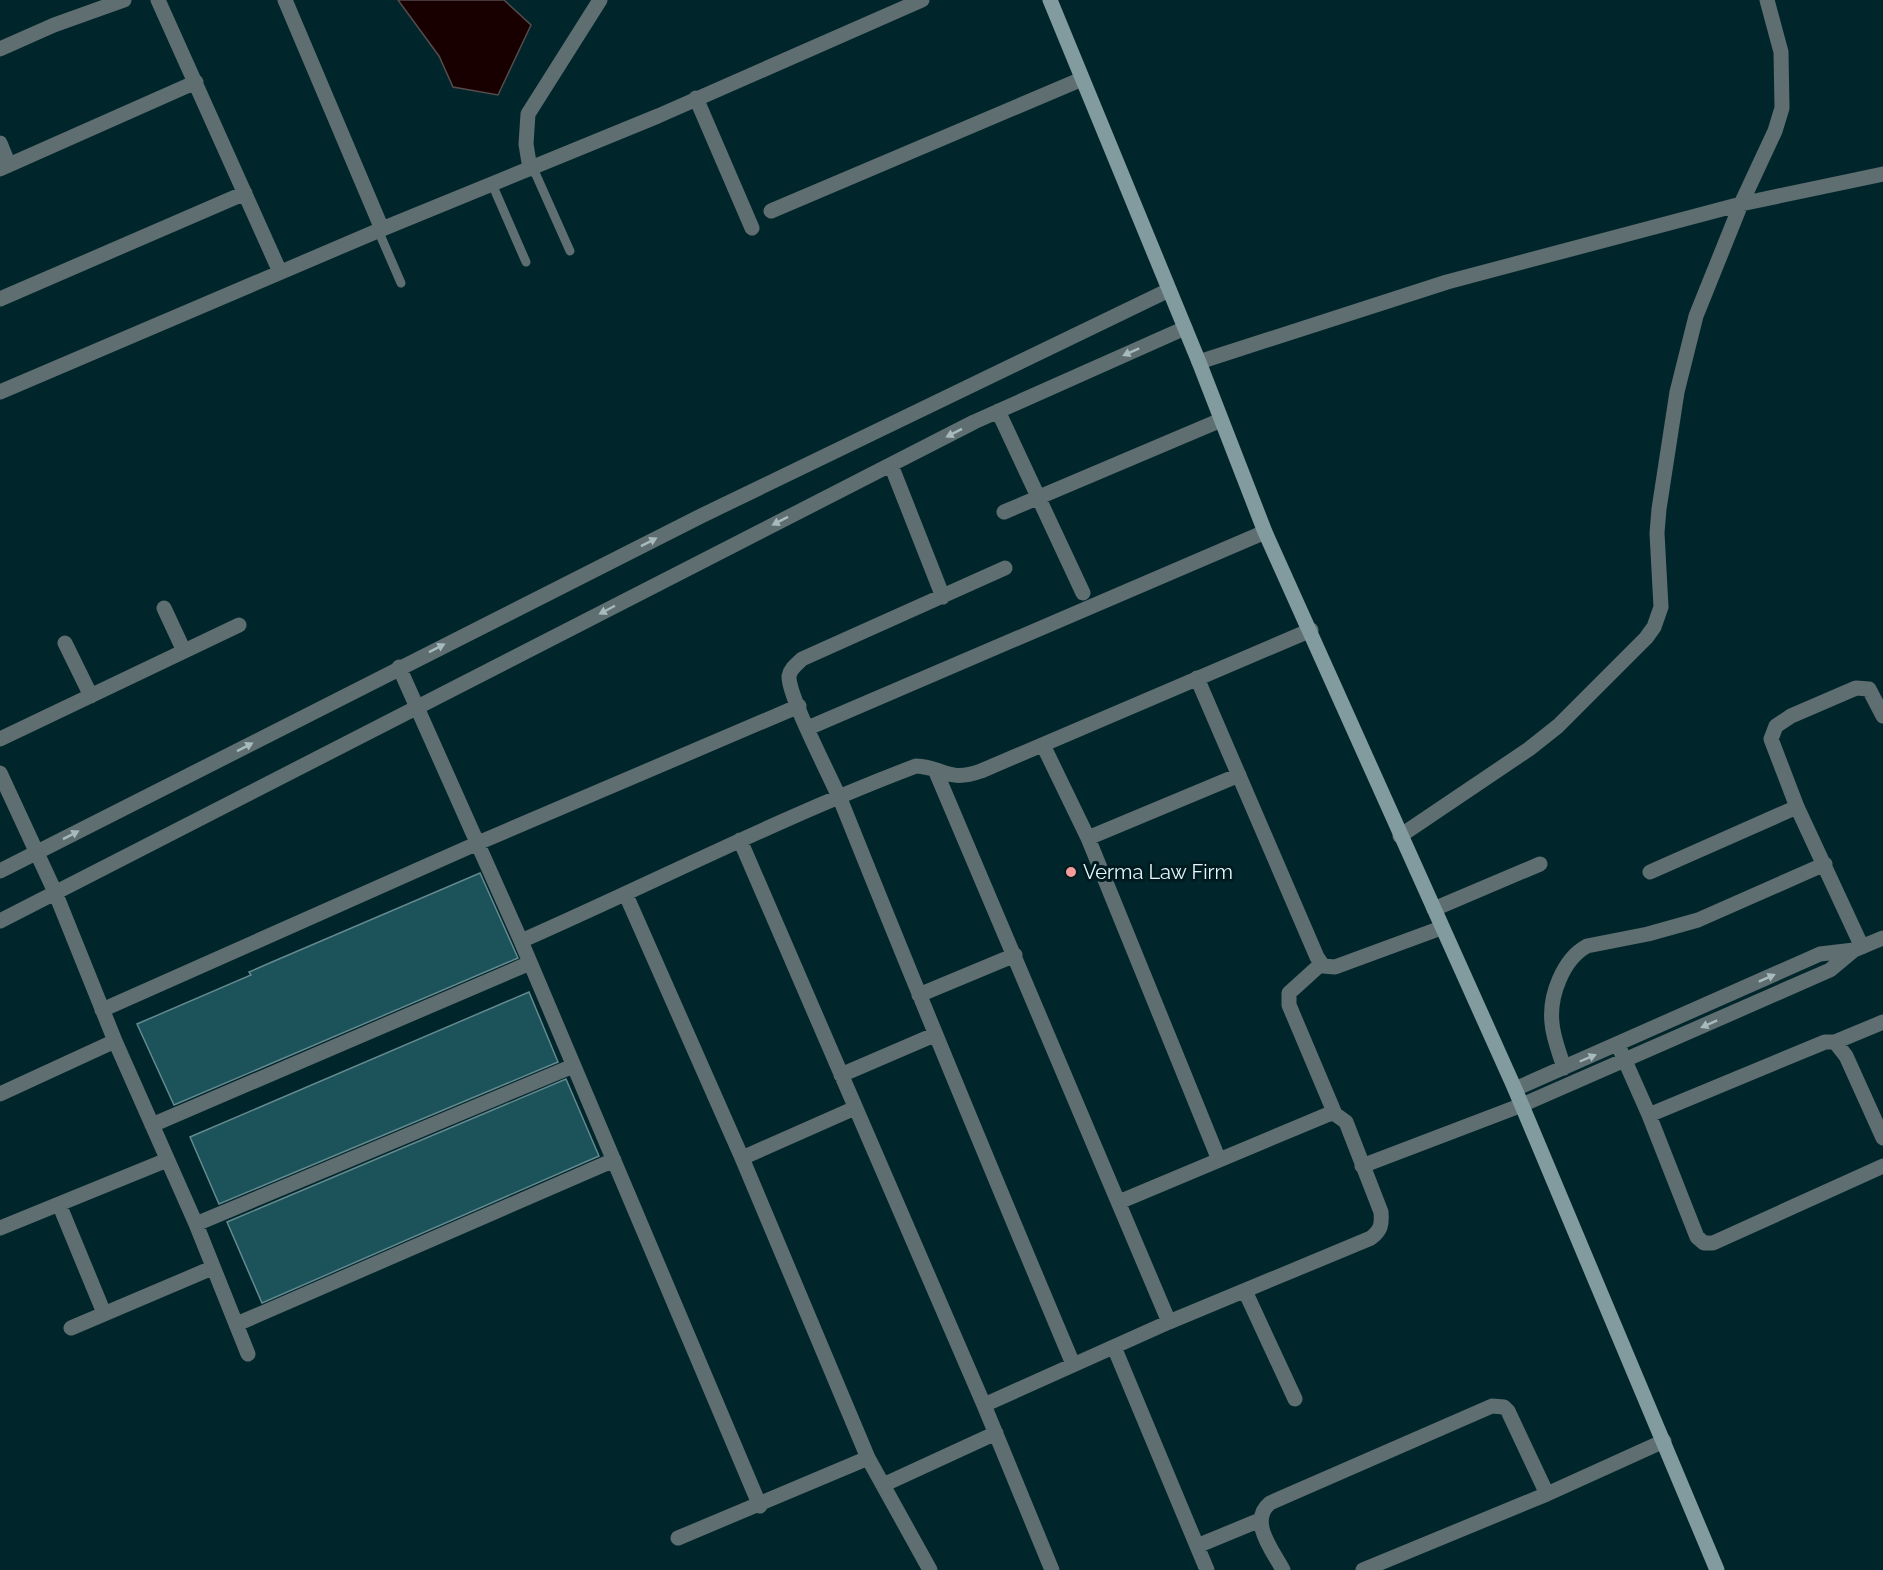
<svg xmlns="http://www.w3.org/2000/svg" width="1883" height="1570" font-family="Raleway,sans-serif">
<rect width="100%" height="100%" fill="#00262b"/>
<path fill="#180001" stroke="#564b4d" stroke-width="1.5" d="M398,0h106l27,25 -33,70 -45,-8 -14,-31z"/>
<path fill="#1c525a" stroke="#648a90" stroke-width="1.5" d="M480,873l38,85 -344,147 -37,-81 114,-49 -2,-3 23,-10z
M529,992l29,70 -339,142 -29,-67z
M566,1079l33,77 -337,147 -35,-81z"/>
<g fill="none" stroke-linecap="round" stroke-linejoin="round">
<path stroke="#5e6e71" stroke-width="9" d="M533,168l37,83
M492,184l34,78
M378,230l23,53"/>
<path stroke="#5e6e71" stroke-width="15" d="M158,0l122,272
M285,0l97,229
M0,49l54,-24 70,-25
M696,98l56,130
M0,143l9,22
M0,169l196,-87
M530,169l-4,-25 2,-30 72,-114
M771,211l311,-132
M0,299l245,-106
M1199,362l248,-80 294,-78 142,-30
M0,392l382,-163 276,-113 264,-116
M998,411l85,182
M891,465l52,132
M1004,512l217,-92
M1005,568l-203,91c-5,5 -12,10 -13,17 -1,21 44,105 54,130 75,187 152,373 230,558
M164,608l20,43
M65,643l26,53
M399,667l122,274 239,565
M1197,678l120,279 6,9 12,1 106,-39
M808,728l457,-196
M0,739l239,-114
M1043,745l45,93 131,322
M936,772l233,550
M0,773l55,119 60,149 81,183 52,130
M1400,836l129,-87 29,-23 88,-88 8,-11 7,-20 -4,-74 2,-24 18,-117 19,-76 45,-112 34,-73 7,-23 -1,-56 -14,-52
M1088,838l151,-63
M740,840l244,565 68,165
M0,871l701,-355 468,-226
M1650,872l147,-65
M626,895l116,263 126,300 62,112
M1434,909l106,-45
M0,921l974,-499 211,-94
M521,941c132,-58 260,-124 395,-175 28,1 31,17 65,5l330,-141
M1862,947l-65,-140 -26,-68 5,-13 15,-10 65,-28 13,1 14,27
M1321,964l-32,29v12l46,109
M919,995l96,-40
M102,1010l376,-167 321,-137
M1835,1042l48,-20
M1618,1045l31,70 176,-73h10l11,14 37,82
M1564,1068c-4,-14 -11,-30 -12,-45 -3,-27 11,-64 35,-77l61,-12 50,-14 127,-56
M841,1075l93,-40
M1515,1089l305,-135 34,-4
M0,1094l115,-53
M1649,1115l48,122 7,6h9l170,-77
M152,1125l378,-162
M742,1158l113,-50
M1362,1166l160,-61 308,-135 24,-20 29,-12
M59,1204l45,109
M196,1224l377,-158
M0,1228l167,-68
M1245,1291l50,108
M237,1324l377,-164
M71,1328l141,-60
M1114,1347l93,223
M984,1405l185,-83 202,-84c10,-8 11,-13 10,-26l-35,-90 -11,-8h-6l-210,88
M883,1485l113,-52
M678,1538l190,-80
M1197,1546l63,-26
M1283,1570c-10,-19 -35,-49 -13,-67l222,-97 12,1 4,4 39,83
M1363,1570l184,-76 117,-53"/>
<path stroke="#819b9f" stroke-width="15" d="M1050,0l149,362 66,170 250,557 202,481"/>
</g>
<defs><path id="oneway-solid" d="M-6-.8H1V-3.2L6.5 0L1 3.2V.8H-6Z" transform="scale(1.5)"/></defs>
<g fill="#a8babe">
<use href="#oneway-solid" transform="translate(1131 352) rotate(156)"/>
<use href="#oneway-solid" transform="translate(954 433) rotate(153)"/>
<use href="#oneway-solid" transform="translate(780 521) rotate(153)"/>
<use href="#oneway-solid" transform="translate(649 542) rotate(-27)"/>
<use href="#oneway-solid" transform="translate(607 610) rotate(152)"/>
<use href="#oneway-solid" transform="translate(437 648) rotate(-27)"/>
<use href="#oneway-solid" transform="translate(245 747) rotate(-27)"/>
<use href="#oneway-solid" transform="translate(71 835) rotate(-27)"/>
<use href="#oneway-solid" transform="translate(1767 978) rotate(-24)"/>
<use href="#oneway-solid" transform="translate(1709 1024) rotate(156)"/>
<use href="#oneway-solid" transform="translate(1588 1058) rotate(-23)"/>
</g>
<circle fill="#f59b9a" stroke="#001b1f" stroke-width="2" cx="1071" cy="872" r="6"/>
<g text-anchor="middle" stroke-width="6" stroke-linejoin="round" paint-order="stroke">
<g font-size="20" fill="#e5f9fd" stroke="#001b1f" text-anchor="start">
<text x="1083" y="879">Verma Law Firm</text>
</g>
</g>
</svg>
